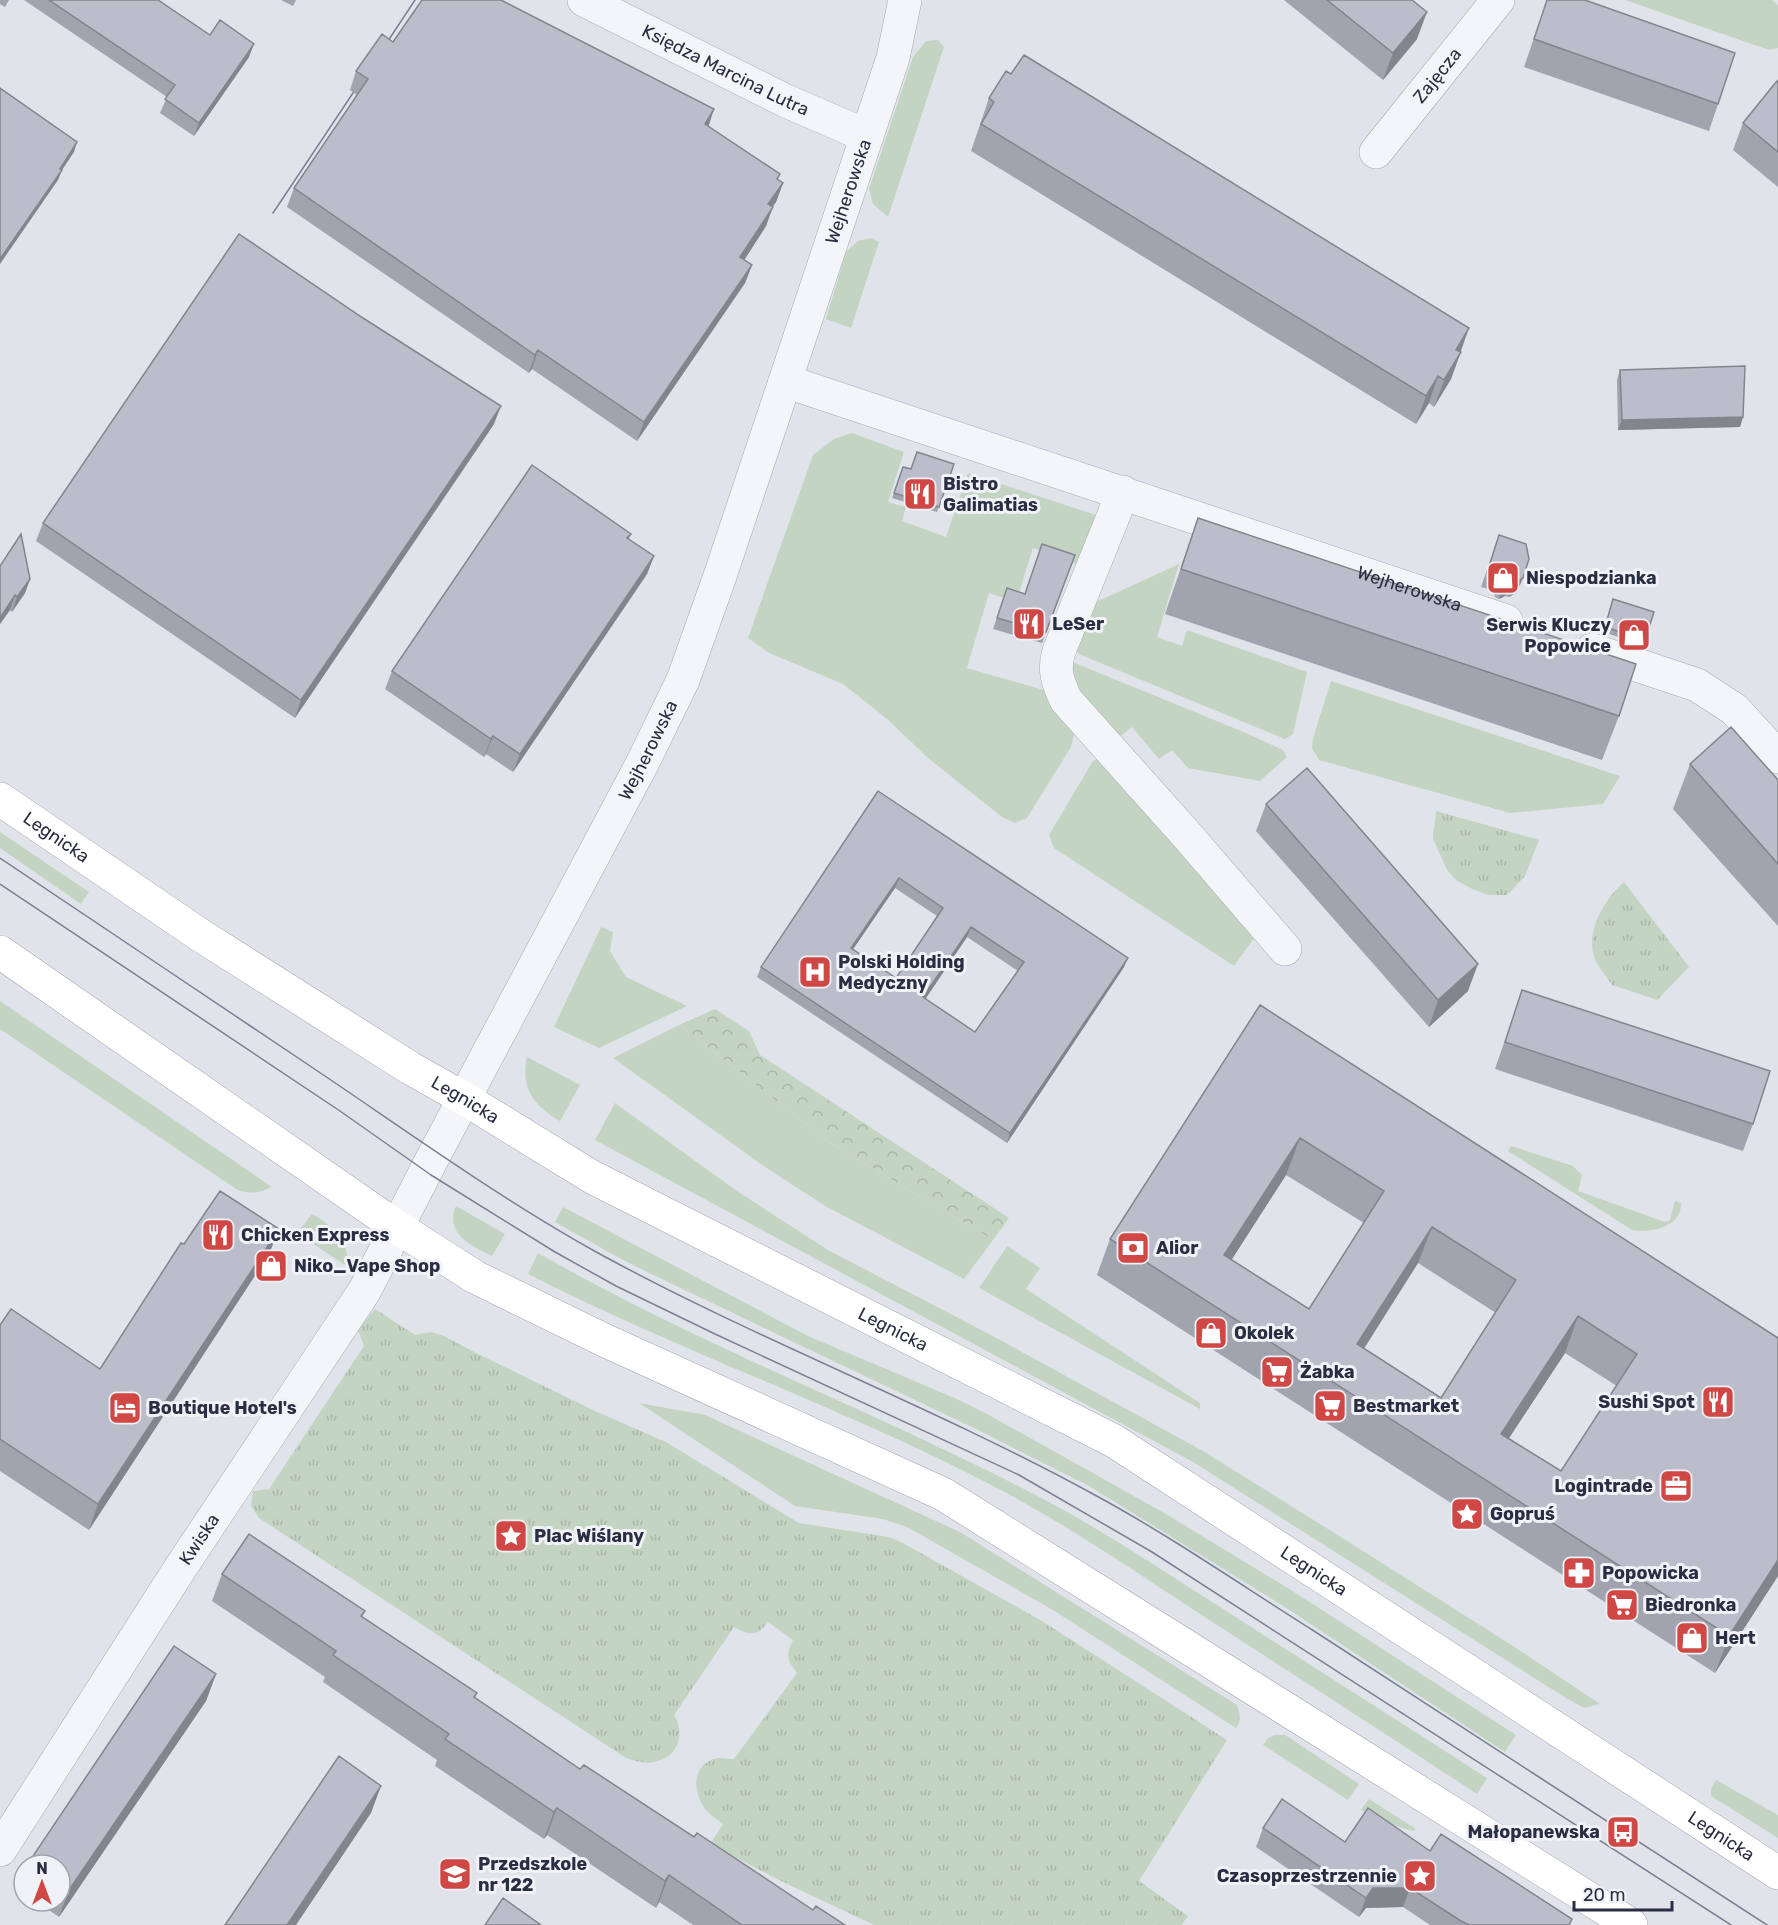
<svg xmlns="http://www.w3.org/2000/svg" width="1778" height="1925" font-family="Rubik,sans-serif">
<defs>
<pattern id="forest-crowns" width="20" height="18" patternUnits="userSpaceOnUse" patternTransform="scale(1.5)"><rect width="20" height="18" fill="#c4d4c2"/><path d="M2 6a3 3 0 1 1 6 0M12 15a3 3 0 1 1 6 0" fill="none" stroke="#a8b6a8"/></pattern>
<pattern id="park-tufts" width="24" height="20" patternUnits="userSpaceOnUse" patternTransform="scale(1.5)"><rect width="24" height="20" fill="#c4d4c2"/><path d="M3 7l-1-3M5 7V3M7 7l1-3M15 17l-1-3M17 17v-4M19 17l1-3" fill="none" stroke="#a8b6a8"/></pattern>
</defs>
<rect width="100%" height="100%" fill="#e1e3ea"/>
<path fill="#c4d4c2" d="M1625,0h147l6,5v43l-9,2z
M938,40l6,7 -56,170 -15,-13 -4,-15 44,-132 13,-16z
M871,238l8,4 -28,86 -25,-9 20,-67 12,-11z
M852,433l52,19 -16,50 18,5 -4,14 44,16 22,-64 128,42 -14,51 -49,-18 -17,54 -27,-9 -22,75 80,23 22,29 5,14 -3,13 -44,71 -12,5 -13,-6 -74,-59 -41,-39 -44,-35 -74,-31 -21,-15 65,-183 21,-16z
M1179,564l-22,73 25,9 5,-16 120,42 -14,62 -8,5 -204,-84 -7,-5 18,-46z
M1075,663l171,70 37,17 4,7 -27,24 -72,-13 -16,-18 -13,9 -27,-32 -15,12 -48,-56 -1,-19z
M1331,681l289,95 -17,28 -93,9 -191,-53 -7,-12 1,-10z
M1101,757l156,177 -23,32 -180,-118 -5,-13 44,-74z
M0,832l89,60 -8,12 -81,-56z
M601,927l12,5 -3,19 16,26 61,29 -88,42 -45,-21z
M0,1001l272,186c-13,6 -22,8 -36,2l-236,-160z
M679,1025l150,117 164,98 -29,39 -137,-72 -62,-40 -152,-109z
M527,1057l53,28 -20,36c-26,-15 -40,-33 -33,-64z
M615,1103l122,88 91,59 161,84 214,117 149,93 161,102 87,58 -16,4 -18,-10 -373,-236 -598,-322z
M1511,1146l62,20 9,9 -4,16 87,31 5,-2 5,-19 6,2c1,24 -30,31 -49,27l-124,-79z
M456,1206l49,28 -13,22c-20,-10 -48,-22 -36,-50z
M563,1207l245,129 149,63 32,16 177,99 125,76 225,145 -11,17 -225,-148 -191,-118 -111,-56 -310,-148 -45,-22 -68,-38z
M312,1214c24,14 36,25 36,53l-51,-34z
M1007,1246l33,22 -14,21 174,114v6l-221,-121z
M538,1253c157,90 326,154 486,236 73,37 141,83 210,127 84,54 169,108 253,162l-1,2 -9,14c-94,-62 -189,-123 -283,-184 -64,-42 -127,-85 -195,-121 -153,-81 -317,-136 -471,-215z
M639,1403l66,12 255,117 277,173c3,10 5,14 -1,23l-183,-118 -146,-83 -24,-8 -88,-13z
M1274,1735h11l74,49 -11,16 -85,-55 5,-7z
M1716,1780l62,35v23l-67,-42v-7z
M1369,1799l47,30 -3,2 -34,-10 -18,-11z"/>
<path fill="url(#forest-crowns)" d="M715,1009l34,22 11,24 249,163 -16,22 -164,-98 -150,-117z"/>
<path fill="url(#park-tufts)" d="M1436,811l103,29 -14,36 -18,19h-19l-16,-6 -16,-9 -9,-10 -14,-31z
M1624,882l65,85 -32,33 -45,-15c-6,-9 -17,-22 -19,-32 -5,-26 12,-54 31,-71z
M375,1309l40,26 17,-3 12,4 34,18 117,57 71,31 133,81 90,14 14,6 139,78 185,119 -88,141 49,35 -6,9h-308l-93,-44 -71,-37 13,-20c-6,-5 -13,-9 -18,-15 -11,-15 -14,-40 6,-49 7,-4 15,-1 23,-1l63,-86c-10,-14 -12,-17 -4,-33l-25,-18c-12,15 -18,14 -34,5l-60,88c12,18 4,43 -20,47 -9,2 -19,-1 -28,-4l-367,-240 -8,-12 2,-15 16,-2 95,-143 -6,-16z"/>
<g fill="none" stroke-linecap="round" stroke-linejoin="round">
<g stroke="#a6a9b4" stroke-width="34">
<g id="minor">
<path id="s1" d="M584,0l200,100 83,36"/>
<path id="s2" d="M1376,152l122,-152"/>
<path id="s3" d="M785,381l721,240"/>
<path d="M1123,492l-64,159c-6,19 -1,32 7,49l119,133 100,116"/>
<path d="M1592,650l105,35 37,24 44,48"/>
<path id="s4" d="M0,1850l181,-283 184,-277 66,-129 211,-397 41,-84 36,-101 174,-521 12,-58"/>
</g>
</g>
<g stroke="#a0a5b6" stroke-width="34">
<g id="major">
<path id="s5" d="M0,799l200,136 210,133 55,31 127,78 522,264 664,432"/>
<path d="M0,952l397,275 78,50 131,64 337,153 688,431"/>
</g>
</g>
<use href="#minor" stroke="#f4f5f8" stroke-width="33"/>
<use href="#major" stroke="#fff" stroke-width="33"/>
<path stroke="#7a8094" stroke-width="1.5" d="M380,53l35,-53
M273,213l90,-135
M0,858c106,72 213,142 319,214 92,62 182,127 279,181 161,88 334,153 495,241 76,41 148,91 221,137 151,97 302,197 453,294
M0,884l340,227 91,64 124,77 61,34 99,48 304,141 133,77 579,373"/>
</g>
<path fill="#a1a3ae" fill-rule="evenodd" d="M0,0h9l-4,7 -5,-3z
M24,0h134l52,35 39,22 -55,79 -34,-23 7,-16z
M281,0h15l-3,6z
M1284,0h128l5,39 -34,41z
M1547,0l171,104 -9,27 -185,-64z
M393,42l315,84 75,57 -7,19 -4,5 -6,19 -22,34 8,5 -7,18 -108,158 -105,-72 -3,4 -242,-166 7,-19 63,-93 -7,-5 6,-19z
M1778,83v104l-45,-37 10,-27z
M989,98l472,254 -10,27 -17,28 -5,-4 -13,21 -445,-273z
M1620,370l123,47 -3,10 -122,3 -1,-50z
M494,424l-199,294 -259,-177 7,-18z
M954,464l-17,48 -45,-14 11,-31 8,2z
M1198,518l421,198 -17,44 -437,-146z
M631,534l-2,5 25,17 -7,18 -134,198 -27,-18 -2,3 -99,-68 7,-18z
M1499,535l18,57 -8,5 -4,-1 -6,3 -4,-2 -3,-7 -11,-3z
M1075,555l-33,88 -49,-14 14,-41 18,6z
M0,566l30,13 -5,14 -13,19 -2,-2 -10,14z
M1613,599l41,13 -11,33 -40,-13z
M1690,764l88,16v146l-105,-117z
M878,791l246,176 -117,176 -250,-166 4,-10zM895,888l42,28 -41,62 -43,-29zM967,937l51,34 -43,61 -50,-33z
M1266,804l202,187 -39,36 -173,-196z
M1522,990l231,134 -10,27 -248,-82z
M1260,1005l518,333v238l-63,97 -618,-398 13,-36zM1286,1175l78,48 -55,86 -78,-49zM1418,1263l78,50 -55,85 -77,-49zM1565,1353l52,33 -56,85 -52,-33z
M279,1229l-10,25 -180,276 -89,-59v-146l100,44 84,-125z
M222,1574l143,37 -3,6 115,76 -2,5 105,71 233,141 32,15h-152l-34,-23 -3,6 -109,-73 -3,4 -109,-73 2,-6 -114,-78 2,-5 -113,-76z
M216,1674l-10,27 -147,216 -23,-16h24v-36h-32l1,-3z
M1263,1828l82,14 227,77 -2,6h-140l-27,-18 -37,1 -7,9 -103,-70z
M24,1875v18l-5,-4z"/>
<path fill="#83858d" d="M1427,12l-10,27 -34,41 10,-27z
M254,44l-5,13 -55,79 5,-13z
M714,109l-6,19 -3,-4z
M77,142l-3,10 -12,18 -4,10 -58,84v-5z
M783,183l-7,19 -15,21 7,-19z
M773,207l-7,19 -32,50 6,-19z
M752,265l-7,18 -108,158 7,-19z
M1469,328l-18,51 -17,28 22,-57z
M538,350l-6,19 -3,4 6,-18z
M1438,376l-9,27 -13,21 10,-28z
M501,406l-7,18 -199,294 6,-18z
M1743,417l-3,10 -122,3 4,-10z
M654,556l-7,18 -134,198 7,-18z
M1523,578l-6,14 -8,5 5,-14z
M30,579l-5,14 -13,19 5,-15z
M1510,582l-5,14 -6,3 5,-15z
M15,595l-5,15 -10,14v-6z
M493,736l-7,18 -2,3 7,-18z
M899,878l-4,10 -48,70 4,-10z
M971,927l-4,10 -47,70 3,-10z
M1128,958l-4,9 -117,176 3,-10z
M1478,964l-10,27 -39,36 9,-27z
M1300,1138l-14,37 -75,117 13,-37z
M1432,1227l-14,36 -75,118 14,-37z
M279,1229l-10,25 -180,276 9,-26z
M1578,1316l-13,37 -77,117 13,-36z
M1778,1560v16l-63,97 14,-37z
M216,1674l-10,27 -147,216 10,-27z
M381,1786l-10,27 -75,112h-9z
M557,1808l-10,27 -3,4 10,-27z
M669,1875l-10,27 -3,6 9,-27z
M1373,1888h37l-7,19 -37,1 -7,9 7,-19z"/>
<path fill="#bbbeca" stroke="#83858d" stroke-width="1.5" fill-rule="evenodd" d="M49,0h109l52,35 10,-15 34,24 -55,79 -34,-24 10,-14z
M422,0h79l213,109 -9,15 75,50 -3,5 6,4 -15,21 5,3 -33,50 12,8 -108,157 -106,-72 -3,5 -241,-167 74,-109 -12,-8 26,-37 11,8z
M1327,0h85l15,12 -34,41z
M1547,0h38l150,53 -17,51 -184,-65z
M1024,55l445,273 -13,22 5,2 -17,28 -6,-4 -12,20 -445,-272 13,-22 -5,-4 17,-27 5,3z
M1777,81l1,2v69l-35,-29z
M0,88l77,54 -17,27 2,1 -62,89z
M239,234l124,84 138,88 -200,294 -258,-177z
M1745,366l-2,51 -121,3 -2,-50z
M917,452l37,12 -15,43 -45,-14 9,-26 8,2z
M532,465l99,69 -4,4 27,18 -134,198 -27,-18 -2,3 -99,-68z
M1198,518l438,146 -17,52 -438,-147z
M21,534l9,45 -13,18 -2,-2 -15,23v-52z
M1499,535l27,9 3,15 -6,19 -9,5 -4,-1 -6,2 -4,-1 -3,-7 -10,-3z
M1042,544l33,11 -29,77 -49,-14 10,-30 18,6z
M1613,599l41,13 -9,28 -40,-13z
M1731,727l47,53v84l-88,-100z
M1307,768l171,196 -40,36 -172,-196z
M878,791l250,167 -118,175 -249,-166zM899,878l44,30 -47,70 -45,-30zM971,927l53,35 -49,70 -52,-35z
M1522,990l248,81 -17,53 -248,-82z
M1260,1005l518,333v222l-49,76 -619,-397zM1300,1138l84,53 -75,118 -85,-54zM1432,1227l84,53 -75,118 -84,-54zM1578,1316l59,38 -76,117 -60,-37z
M220,1191l59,38 -181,275 -98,-65v-114l11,-16 89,60 81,-126 3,1z
M249,1534l116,77 -4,5 116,77 -3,4 106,72 4,-4 110,72 3,-4 116,77 3,-4 29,19h-103l-73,-50 -4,6 -108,-73 -3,4 -109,-73 4,-5 -116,-79 3,-4 -114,-77z
M174,1646l42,28 -147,216 -9,-7v-18h-27l-4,-3z
M339,1756l42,30 -94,139h-62z
M1282,1799l63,43 23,-34 62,43 11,-17 131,85 -3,6h-100l-8,-4 -51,-33h-37l-7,10 -103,-70z
M503,1898l38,27h-56z"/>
<defs>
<g id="restaurant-square" transform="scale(1.725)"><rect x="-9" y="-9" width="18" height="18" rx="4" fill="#d04845" stroke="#f1f2f7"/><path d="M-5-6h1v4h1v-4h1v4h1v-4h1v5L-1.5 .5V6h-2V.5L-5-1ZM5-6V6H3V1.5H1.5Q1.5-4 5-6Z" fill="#fff"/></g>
<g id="shop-square" transform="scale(1.725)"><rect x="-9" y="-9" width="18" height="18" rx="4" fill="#d04845" stroke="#f1f2f7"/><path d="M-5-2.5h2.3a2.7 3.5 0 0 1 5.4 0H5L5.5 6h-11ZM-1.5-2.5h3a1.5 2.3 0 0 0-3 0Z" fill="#fff"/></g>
<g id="hospital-square" transform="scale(1.725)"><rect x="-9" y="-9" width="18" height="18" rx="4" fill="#d04845" stroke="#f1f2f7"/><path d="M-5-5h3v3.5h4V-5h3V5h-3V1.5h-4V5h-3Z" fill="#fff"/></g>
<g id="bank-square" transform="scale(1.725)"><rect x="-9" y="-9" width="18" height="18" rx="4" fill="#d04845" stroke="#f1f2f7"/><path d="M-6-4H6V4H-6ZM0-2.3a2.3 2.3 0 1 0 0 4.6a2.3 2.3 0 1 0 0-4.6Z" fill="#fff"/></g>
<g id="supermarket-square" transform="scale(1.725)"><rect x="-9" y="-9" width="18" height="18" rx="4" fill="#d04845" stroke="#f1f2f7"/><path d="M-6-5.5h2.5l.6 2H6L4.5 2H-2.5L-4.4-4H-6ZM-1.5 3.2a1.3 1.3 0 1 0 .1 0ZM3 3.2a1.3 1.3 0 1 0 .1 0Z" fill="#fff"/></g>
<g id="hotel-square" transform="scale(1.725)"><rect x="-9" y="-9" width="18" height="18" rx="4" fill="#d04845" stroke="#f1f2f7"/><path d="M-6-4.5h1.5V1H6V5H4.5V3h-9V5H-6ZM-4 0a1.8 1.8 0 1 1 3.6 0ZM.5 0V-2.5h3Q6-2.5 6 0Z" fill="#fff"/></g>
<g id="office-square" transform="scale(1.725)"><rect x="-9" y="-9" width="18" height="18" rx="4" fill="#d04845" stroke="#f1f2f7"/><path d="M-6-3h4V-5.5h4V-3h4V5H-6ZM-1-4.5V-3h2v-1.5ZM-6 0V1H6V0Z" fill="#fff"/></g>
<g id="sight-square" transform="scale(1.725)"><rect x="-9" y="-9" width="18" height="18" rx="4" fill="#d04845" stroke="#f1f2f7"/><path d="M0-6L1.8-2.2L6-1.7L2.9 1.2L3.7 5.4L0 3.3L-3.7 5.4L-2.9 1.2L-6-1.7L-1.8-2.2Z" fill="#fff"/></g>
<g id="pharmacy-square" transform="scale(1.725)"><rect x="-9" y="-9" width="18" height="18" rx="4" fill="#d04845" stroke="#f1f2f7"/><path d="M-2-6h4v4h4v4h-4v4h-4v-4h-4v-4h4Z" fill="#fff"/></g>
<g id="bus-square" transform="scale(1.725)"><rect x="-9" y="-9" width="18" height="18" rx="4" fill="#d04845" stroke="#f1f2f7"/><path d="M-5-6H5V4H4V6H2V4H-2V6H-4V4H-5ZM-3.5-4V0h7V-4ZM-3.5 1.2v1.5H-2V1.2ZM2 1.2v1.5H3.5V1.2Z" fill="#fff"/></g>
<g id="school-square" transform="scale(1.725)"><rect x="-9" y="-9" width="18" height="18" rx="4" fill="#d04845" stroke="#f1f2f7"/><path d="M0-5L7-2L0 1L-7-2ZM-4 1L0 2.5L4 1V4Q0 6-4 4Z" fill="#fff"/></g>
</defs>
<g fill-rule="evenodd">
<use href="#restaurant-square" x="920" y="494"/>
<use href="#shop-square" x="1503" y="578"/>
<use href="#restaurant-square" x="1029" y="624"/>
<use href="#shop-square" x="1634" y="635"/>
<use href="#hospital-square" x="815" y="972"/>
<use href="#restaurant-square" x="218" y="1235"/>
<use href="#bank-square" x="1133" y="1248"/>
<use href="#shop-square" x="271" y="1266"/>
<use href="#shop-square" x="1211" y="1333"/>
<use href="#supermarket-square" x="1277" y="1372"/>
<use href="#restaurant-square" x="1718" y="1402"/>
<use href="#supermarket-square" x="1330" y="1406"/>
<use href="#hotel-square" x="125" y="1408"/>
<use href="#office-square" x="1676" y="1486"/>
<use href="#sight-square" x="1467" y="1514"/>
<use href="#sight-square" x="511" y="1536"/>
<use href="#pharmacy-square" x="1579" y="1573"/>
<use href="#supermarket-square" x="1622" y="1605"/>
<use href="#shop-square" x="1692" y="1638"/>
<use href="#bus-square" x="1623" y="1832"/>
<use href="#school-square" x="455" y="1874"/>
<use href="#sight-square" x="1420" y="1876"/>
</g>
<g text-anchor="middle" stroke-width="6" stroke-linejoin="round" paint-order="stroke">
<g font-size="18" fill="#292e42" stroke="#f1f2f7">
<text dy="6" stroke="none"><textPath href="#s1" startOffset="158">Księdza Marcina Lutra</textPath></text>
<text dy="6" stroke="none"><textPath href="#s2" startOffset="98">Zajęcza</textPath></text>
<text dy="6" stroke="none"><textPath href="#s4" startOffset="1872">Wejherowska</textPath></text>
<text dy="6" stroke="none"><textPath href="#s3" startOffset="658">Wejherowska</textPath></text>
<text dy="6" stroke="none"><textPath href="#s4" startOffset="1278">Wejherowska</textPath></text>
<text dy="6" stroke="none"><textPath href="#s5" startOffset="68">Legnicka</textPath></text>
<text dy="6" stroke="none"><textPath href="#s5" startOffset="554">Legnicka</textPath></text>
<text dy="6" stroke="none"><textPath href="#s5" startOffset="1040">Legnicka</textPath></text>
<text dy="6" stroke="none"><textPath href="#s4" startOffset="369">Kwiska</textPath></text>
<text dy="6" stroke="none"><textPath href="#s5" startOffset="1526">Legnicka</textPath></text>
<text dy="6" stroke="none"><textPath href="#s5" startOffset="2012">Legnicka</textPath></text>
</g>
<g font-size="18" font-weight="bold" fill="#292e42" stroke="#f1f2f7" text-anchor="start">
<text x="943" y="490">Bistro<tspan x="943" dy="21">Galimatias</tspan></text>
<text x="1526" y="584">Niespodzianka</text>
<text x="1052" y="630">LeSer</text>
<text x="1611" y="631" text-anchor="end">Serwis Kluczy<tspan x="1611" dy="21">Popowice</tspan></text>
<text x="838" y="968">Polski Holding<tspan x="838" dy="21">Medyczny</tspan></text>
<text x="241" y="1241">Chicken Express</text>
<text x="1156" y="1254">Alior</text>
<text x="294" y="1272">Niko_Vape Shop</text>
<text x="1234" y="1339">Okolek</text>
<text x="1300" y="1378">Żabka</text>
<text x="1695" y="1408" text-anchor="end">Sushi Spot</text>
<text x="1353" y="1412">Bestmarket</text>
<text x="148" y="1414">Boutique Hotel's</text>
<text x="1653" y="1492" text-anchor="end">Logintrade</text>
<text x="1490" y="1520">Gopruś</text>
<text x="534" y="1542">Plac Wiślany</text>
<text x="1602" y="1579">Popowicka</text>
<text x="1645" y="1611">Biedronka</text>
<text x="1715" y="1644">Hert</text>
<text x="1600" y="1838" text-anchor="end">Małopanewska</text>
<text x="478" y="1870">Przedszkole<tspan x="478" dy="21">nr 122</tspan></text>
<text x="1397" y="1882" text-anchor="end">Czasoprzestrzennie</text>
</g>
</g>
<g transform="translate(42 1883)"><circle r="28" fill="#f1f2f7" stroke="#a1a4af" stroke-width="1.5"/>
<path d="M0-4.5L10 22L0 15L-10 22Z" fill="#d04845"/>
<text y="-9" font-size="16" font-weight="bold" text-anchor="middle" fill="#292e42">N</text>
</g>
<path d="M1574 1901v9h98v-9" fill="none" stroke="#292e42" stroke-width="3"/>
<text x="1583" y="1901" font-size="18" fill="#292e42" stroke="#f1f2f7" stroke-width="4.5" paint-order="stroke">20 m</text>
</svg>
